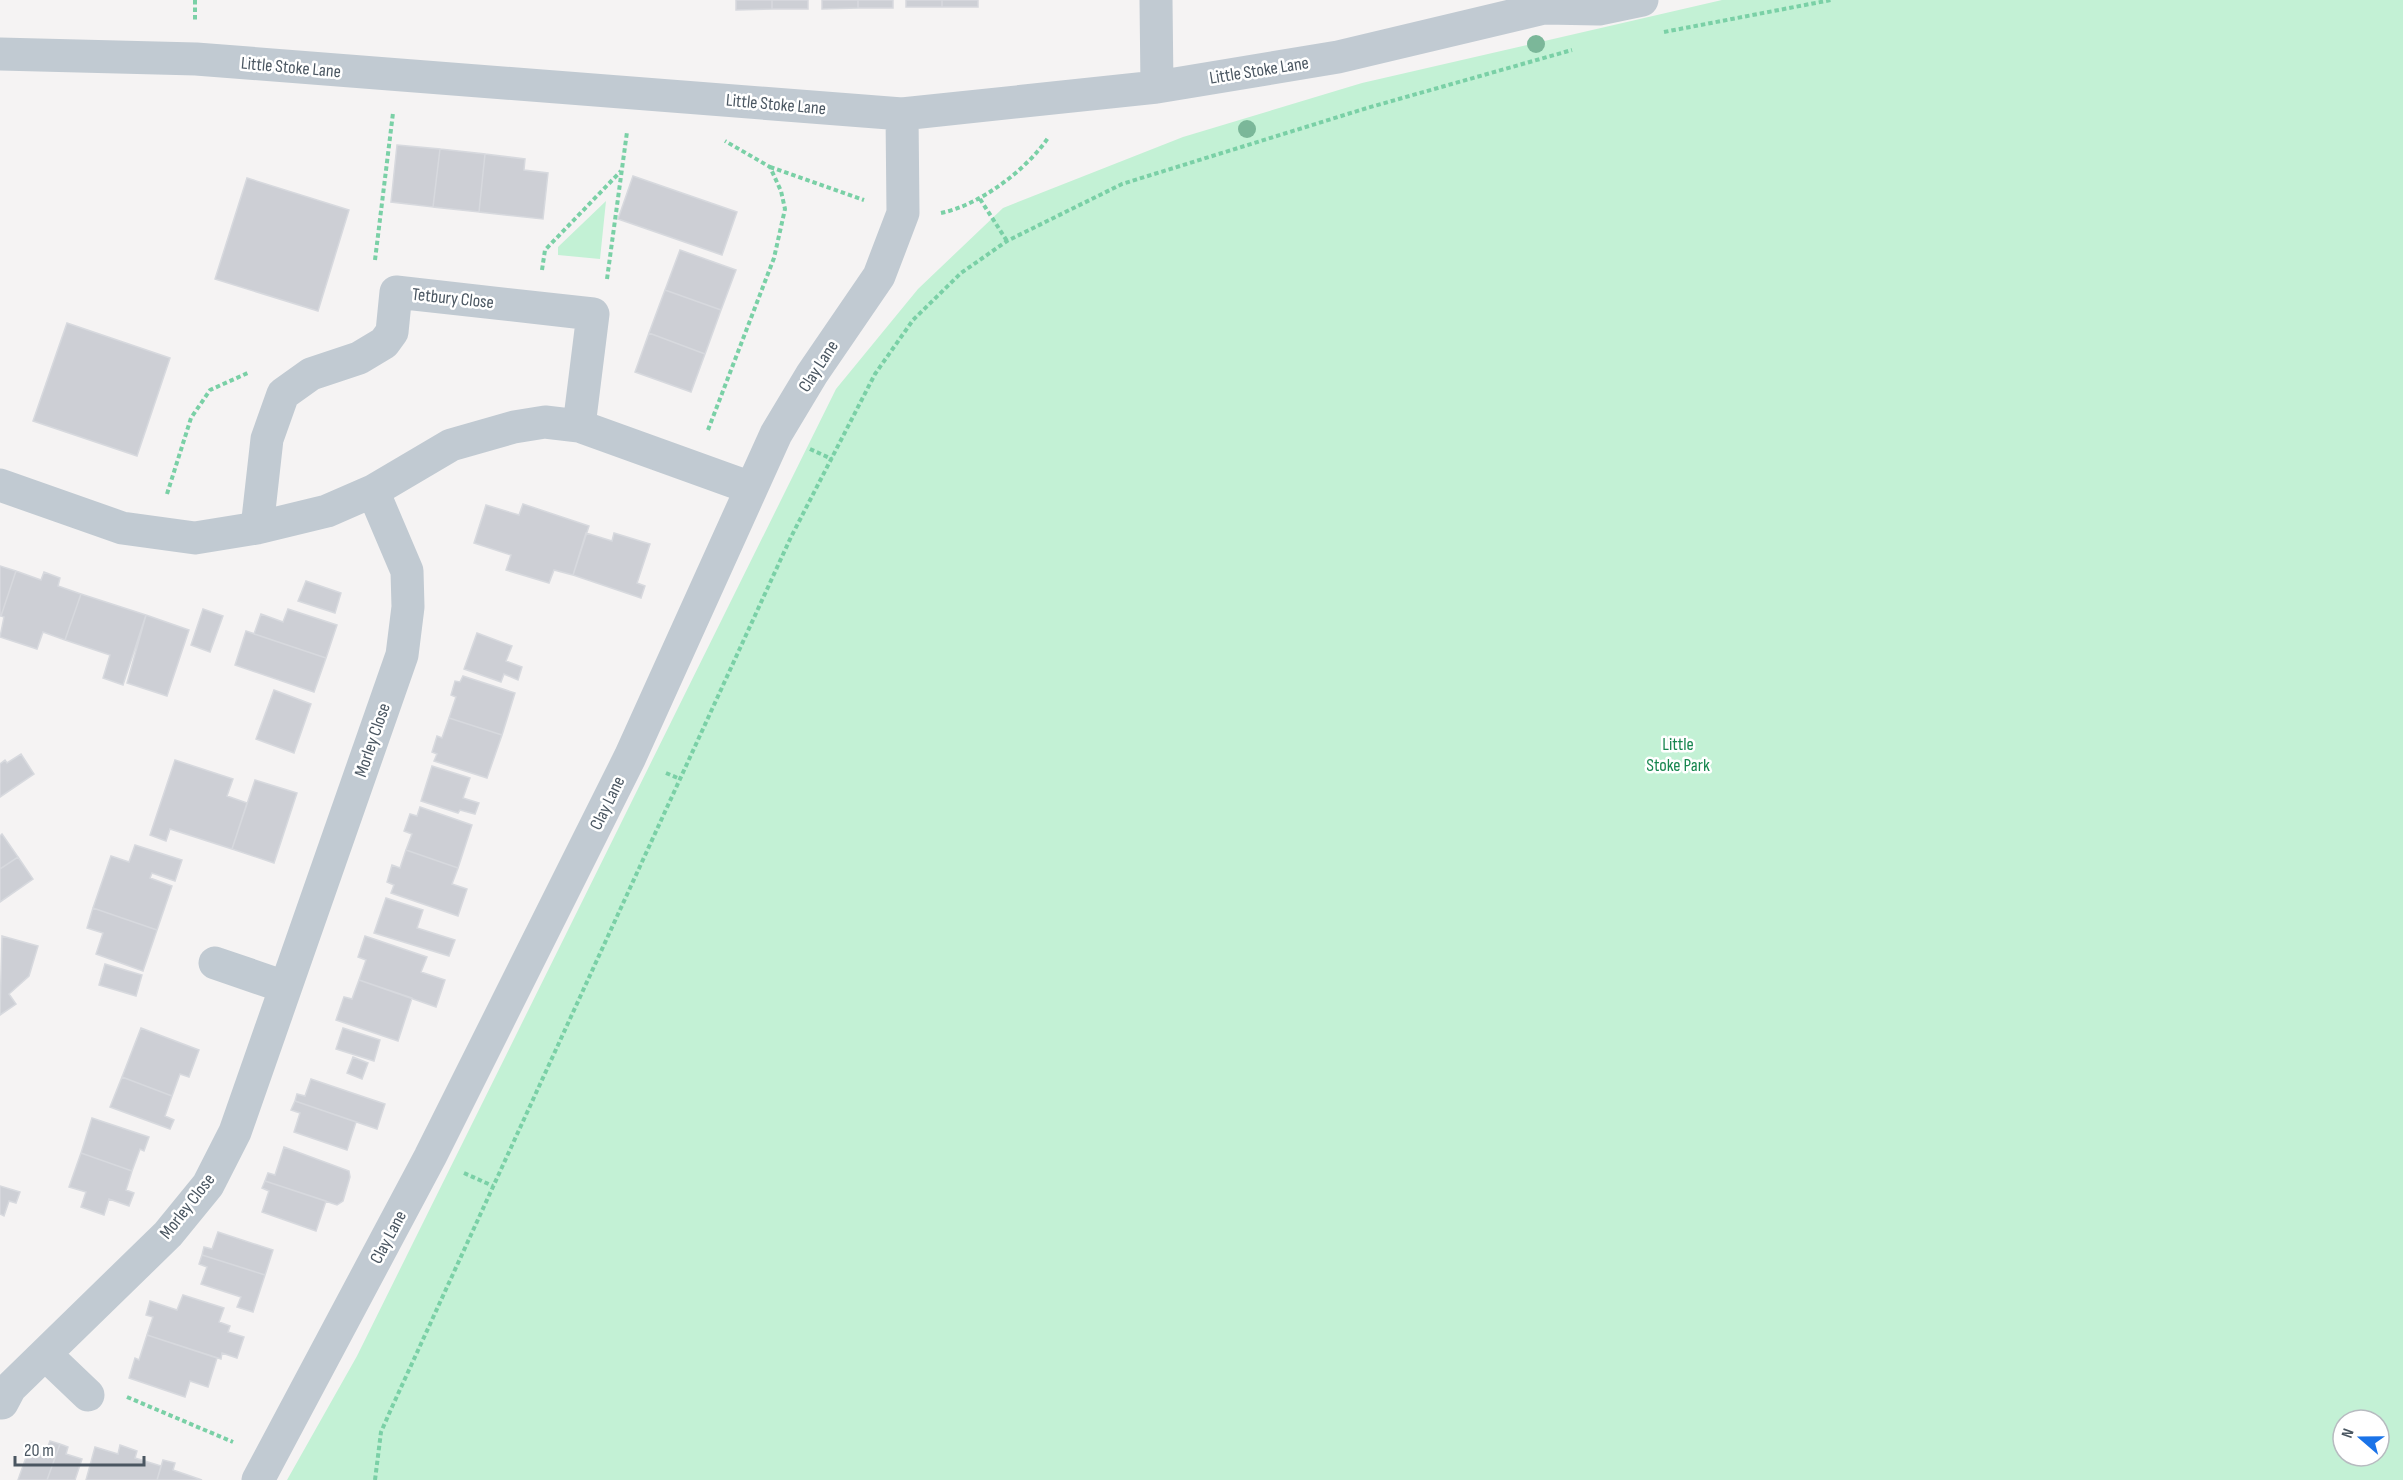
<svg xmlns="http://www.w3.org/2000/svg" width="2403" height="1480" font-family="'Sofia Sans Condensed',sans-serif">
<rect width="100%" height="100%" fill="#f5f3f3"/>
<path fill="#c3f1d5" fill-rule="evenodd" d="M1722,0h681v1480h-2116l70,-124 479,-967 82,-100 85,-81 180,-71 179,-54zM2343,1420h36v36h-36z
M606,201l-6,58 -42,-4v-8z"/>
<path fill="#cdcfd5" stroke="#d7d9de" stroke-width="1.5" d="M736,0h36v9l-36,1z
M772,0h36v9h-36z
M822,0h36v8l-36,1z
M858,0h35v8h-35z
M906,0h36v7h-36z
M942,0h36v7h-36z
M397,145l43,4 -7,58 -42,-5z
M440,149l45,5 -6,58 -46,-5z
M485,154l40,5 -1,11 24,3 -5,46 -64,-7z
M633,176l104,36 -15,43 -104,-36z
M247,178l102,32 -31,101 -103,-32z
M680,250l56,20 -15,40 -56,-20z
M665,290l56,20 -16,44 -56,-21z
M67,323l103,35 -33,98 -104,-35z
M649,333l56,21 -14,38 -56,-20z
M523,504l66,22 -16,49 -19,-5 -5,13 -43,-13 5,-15 -37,-12 12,-38 33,10z
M586,533l26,8 2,-8 36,11 -13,39 8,3 -4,12 -68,-23z
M0,566l16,5 -15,45h-1z
M16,571l25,9 3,-8 16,6 -2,8 23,8 -16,46 -22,-8 -6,17 -37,-12 4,-20 -3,-1z
M306,581l35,12 -6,20 -37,-12z
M81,594l65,21 -23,70 -20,-7 7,-23 -45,-15z
M203,609l20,7 -13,36 -19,-7z
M288,609l49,16 -11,33 -72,-24 7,-20 22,8z
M146,615l43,15 -22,66 -40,-13z
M246,631l80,27 -12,34 -79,-27z
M477,633l35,13 -6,15 16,6 -4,13 -14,-6 -3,8 -37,-13z
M463,676l52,17 -13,42 -53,-17 7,-21 -5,-2 4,-14 5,1z
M274,690l37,14 -17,49 -38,-14z
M449,718l53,17 -15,43 -53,-17 3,-7 -5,-2 5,-16 5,2z
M21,754l13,20 -34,23v-33l5,-4 2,3z
M175,760l58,19 -6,17 20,7 -15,46 -62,-20 -4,12 -16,-6z
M432,766l38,12 -7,20 16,5 -4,11 -15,-4 -2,3 -37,-12z
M255,780l42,13 -23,70 -42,-14z
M420,807l52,18 -14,43 -52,-18 6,-16 -8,-3 6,-17 7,2z
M2,834l16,23 -18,12v-33z
M135,845l47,15 -7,21 -23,-8 -2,5 22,8 -15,44 -64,-22 18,-52 18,6z
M406,850l52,18 -6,16 15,5 -9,27 -67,-23 3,-8 -7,-3 5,-17 8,3z
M18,857l15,22 -33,23v-33z
M386,898l37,12 -6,18 38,12 -6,16 -75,-23z
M93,908l64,22 -14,41 -47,-17 7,-21 -16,-5z
M2,936l36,10 -9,30 -20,18 7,10 -16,11z
M365,936l62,21 -6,15 24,8 -9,27 -77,-27 7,-20 -8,-3z
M105,964l37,11 -6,21 -37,-11z
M359,980l53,18 -14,43 -62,-21 8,-23 8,2z
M141,1028l58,22 -10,27 -9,-3 -8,22 -50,-19z
M343,1028l37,12 -6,21 -38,-12z
M353,1057l15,6 -6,16 -15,-6z
M122,1077l50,19 -7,20 9,4 -4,9 -60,-22z
M311,1079l74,25 -8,25 -82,-28 2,-7 8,2z
M295,1101l61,21 -9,28 -53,-18 6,-19 -9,-3z
M92,1118l57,19 -5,14 -4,-2 -8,22 -51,-18z
M284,1147l65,24 1,6 -7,24 -6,4 -72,-24 3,-8 7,2z
M81,1153l51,18 -6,19 8,3 -5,13 -20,-7 -5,16 -23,-8 5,-15 -17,-5z
M265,1181l61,20 -10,30 -54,-19 7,-21 -7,-3z
M0,1186l20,6 -4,11 -7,-2 -5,15 -4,-2z
M218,1232l55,18 -8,25 -63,-20 2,-8 8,2z
M202,1255l63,20 -12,37 -16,-5 4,-10 -40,-13 6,-17 -8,-3z
M183,1295l41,13 -5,14 11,4 -2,6 16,5 -7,21 -15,-5 -1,6 -74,-24 6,-18 -7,-2 4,-14 27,9z
M147,1335l70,23 -9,29 -18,-6 -5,16 -56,-19 6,-20 4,2z
M50,1441l10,3 -13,36h-29l13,-37 16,6z
M60,1444l8,3 -2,7 16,5 -7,21h-28z
M120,1445l17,6 -2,7 26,8 -4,14h-71l9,-33 23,7z
M163,1460l12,3 -2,7 29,10h-45z"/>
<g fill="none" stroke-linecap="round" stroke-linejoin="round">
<path stroke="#7ad0a6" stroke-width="4" stroke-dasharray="4.5 3" stroke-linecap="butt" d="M195,0v20
M1664,32l167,-32
M770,167l94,33
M980,199l27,42
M941,213c39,-8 85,-43 107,-75
M375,260l18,-147
M542,270l3,-20 76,-79
M607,279l20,-147
M708,430l66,-172 11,-49 -4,-18 -11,-24 -45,-26
M810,449l22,10
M167,494l24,-76 19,-28 40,-18
M666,773l14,6
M464,1173l29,13
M127,1397l106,45
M375,1480l6,-48 11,-25 399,-870 84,-163 38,-54 48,-47 46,-32 115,-57 245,-76 205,-58"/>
<path stroke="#c1cad2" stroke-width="33" d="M1156,0l1,87
M1544,8l55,1 43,-9
M0,54l196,5 706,55 255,-27 181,-30 206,-49 16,-8
M0,485l122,43 73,10 62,-10 70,-17 46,-20 78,-46 63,-18 31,-5 34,4 172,62
M257,528l10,-89 16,-45 28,-20 48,-16 25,-15 8,-11 4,-40 197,22 -14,112
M215,963l70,24
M45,1354l43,41
M2,1403l8,-15 158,-154 40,-49 27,-53 167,-477 6,-48 -1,-36 -34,-80
M258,1480l172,-323 200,-400 146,-323 36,-60 67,-98 24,-63 -1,-99"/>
</g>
<g fill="#7bb799">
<circle cx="1536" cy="44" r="9"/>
<circle cx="1247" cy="129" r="9"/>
</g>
<g text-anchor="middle" stroke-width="5" stroke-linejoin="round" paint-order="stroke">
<g font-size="18" fill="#4a5661" stroke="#fff">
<text transform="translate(291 67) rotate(5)" y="6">Little Stoke Lane</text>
<text transform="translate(1259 70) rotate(-9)" y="6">Little Stoke Lane</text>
<text transform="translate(776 104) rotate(5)" y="6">Little Stoke Lane</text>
<text transform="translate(453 298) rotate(6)" y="6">Tetbury Close</text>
<text transform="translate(818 366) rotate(-57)" y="6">Clay Lane</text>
<text transform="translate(372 740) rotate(-71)" y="6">Morley Close</text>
<text transform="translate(607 803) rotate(-64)" y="6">Clay Lane</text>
<text transform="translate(187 1206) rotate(-52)" y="6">Morley Close</text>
<text transform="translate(388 1237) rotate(-62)" y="6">Clay Lane</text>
</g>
<g font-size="18" fill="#17864f" stroke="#fff">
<text x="1678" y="750">Little<tspan x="1678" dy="21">Stoke Park</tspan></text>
</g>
</g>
<g transform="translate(2361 1438) rotate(290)"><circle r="28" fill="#ffffff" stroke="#b7bbc0" stroke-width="1.5"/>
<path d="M0-4.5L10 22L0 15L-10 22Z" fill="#1a73e8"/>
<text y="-9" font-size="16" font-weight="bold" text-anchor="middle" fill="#4a5661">N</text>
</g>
<path d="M15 1456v9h129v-9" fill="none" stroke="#4a5661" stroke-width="3"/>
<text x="24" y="1456" font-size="18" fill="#4a5661" stroke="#ffffff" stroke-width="4.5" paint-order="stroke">20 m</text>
</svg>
